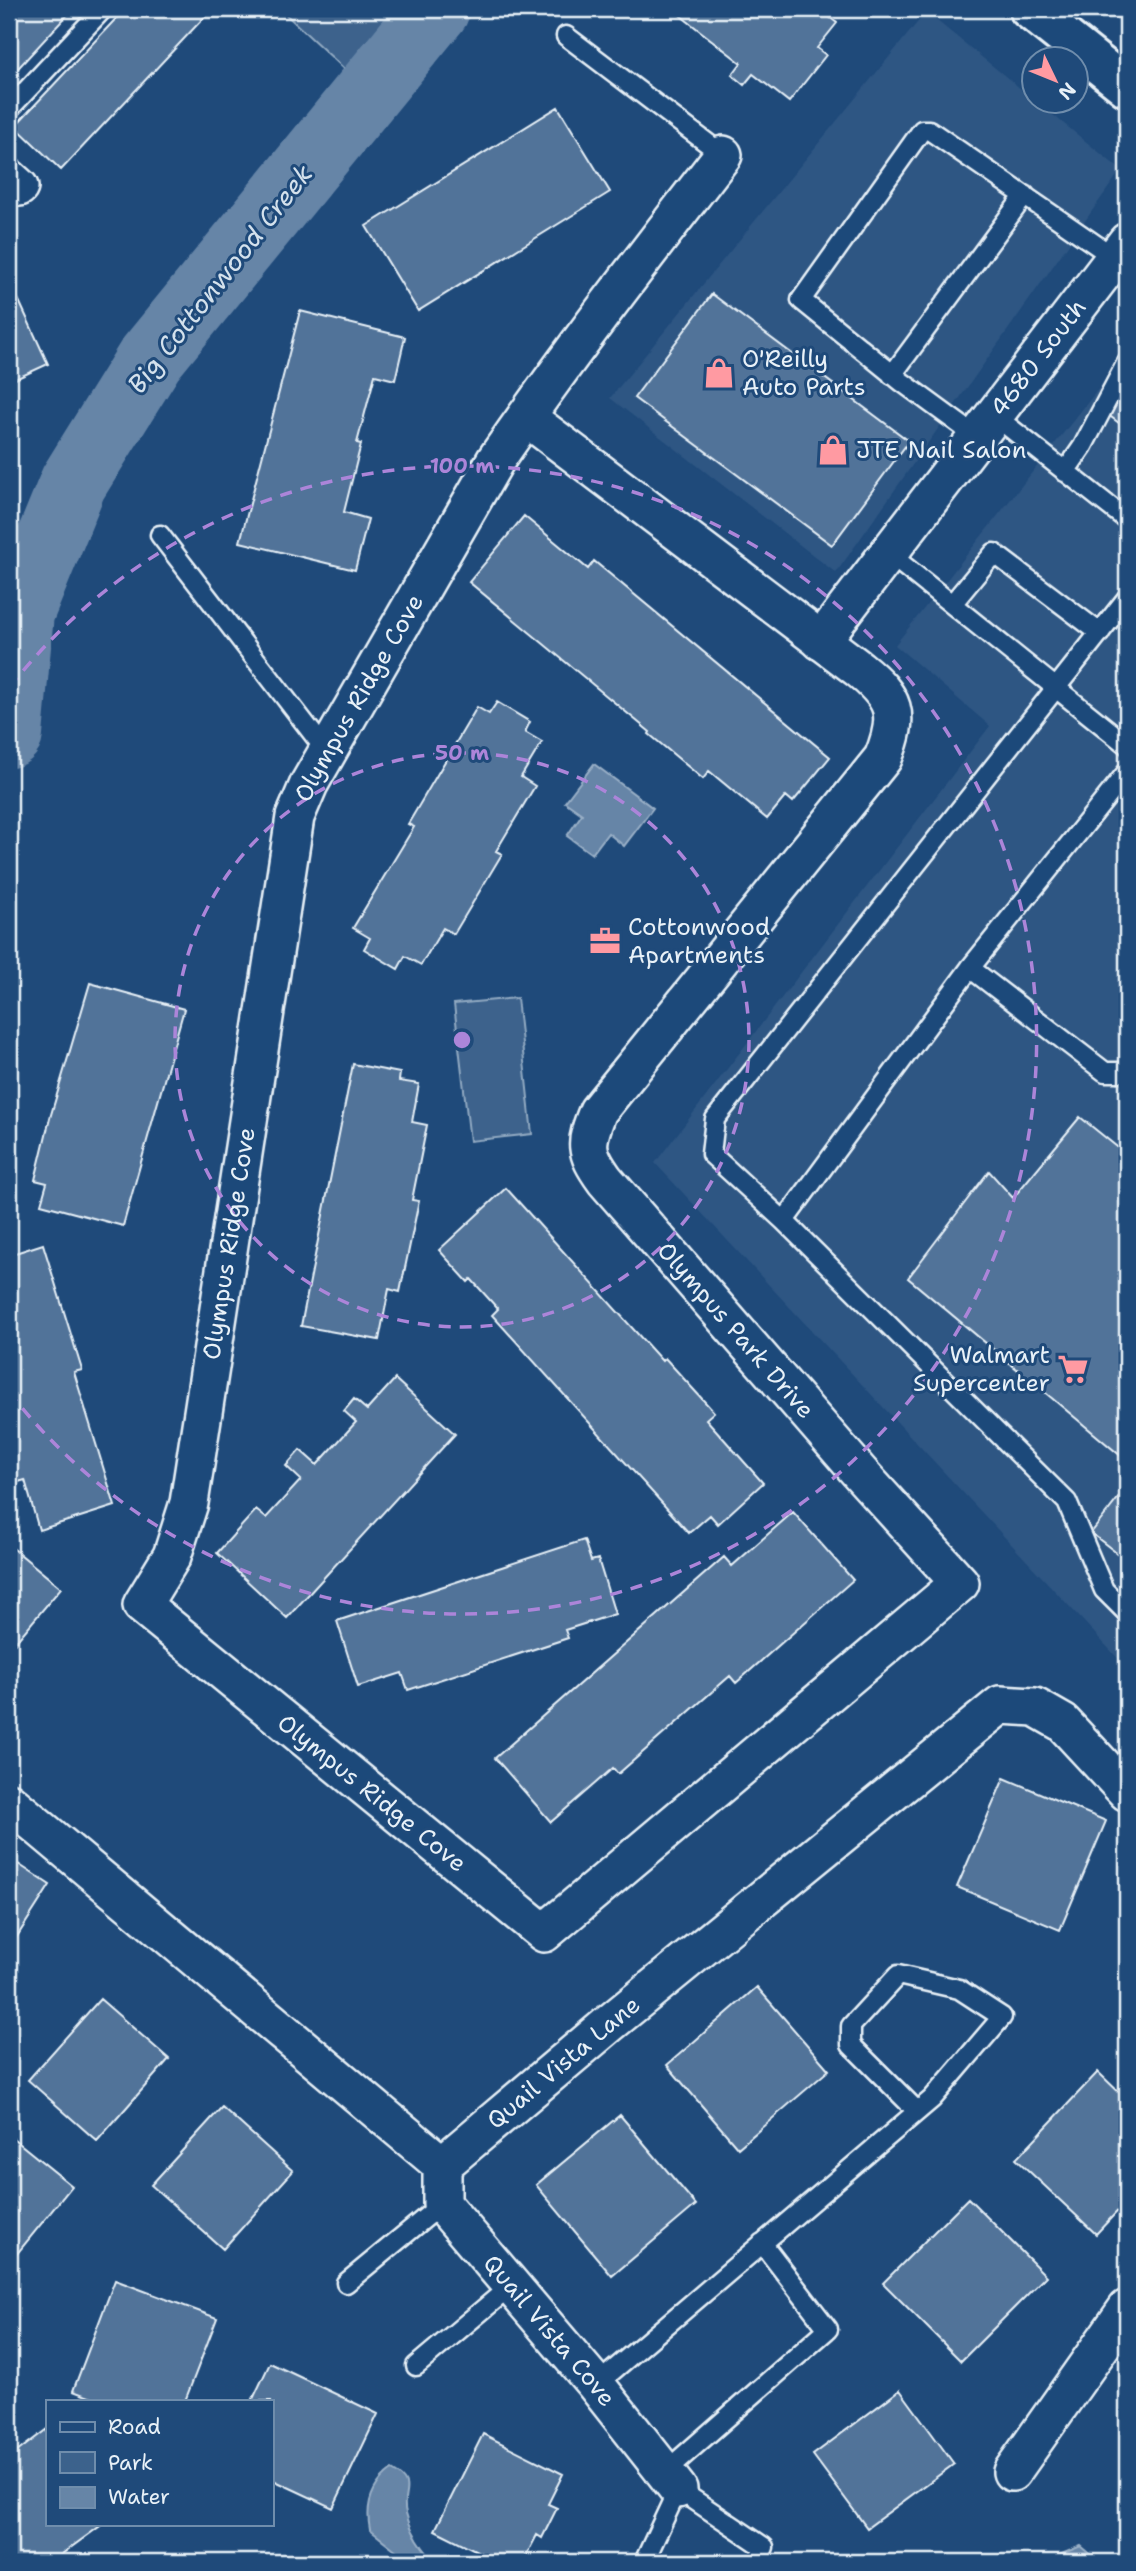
<svg xmlns="http://www.w3.org/2000/svg" width="1136" height="2571" font-family="'Shantell Sans',sans-serif">
<rect width="100%" height="100%" fill="#1f4a7a"/>
<filter id="ink" filterUnits="userSpaceOnUse"><feTurbulence type="fractalNoise" baseFrequency=".0143" numOctaves="2"/><feDisplacementMap in="SourceGraphic" scale="14" xChannelSelector="R" yChannelSelector="G"/><feConvolveMatrix kernelMatrix="1 2 1 2 8 2 1 2 1" color-interpolation-filters="sRGB"/></filter>
<g filter="url(#ink)">
<path fill="#2e5683" d="M926,12l195,158 -285,403 -226,-175z
M1127,353v1315l-472,-505 335,-437 -95,-81z"/>
<path fill="#3c628c" stroke="#92aac2" stroke-width="2" d="M280,9h158l-72,80z
M517,998l15,136 -62,7 -16,-137z"/>
<path fill="#6685a7" stroke="#9ab0c7" stroke-width="2" d="M594,764l59,44 -29,38 -16,-13 -16,21 -25,-18 15,-22 -17,-12z
M392,2470c26,15 8,22 14,43 5,20 16,35 29,49h-24l-41,-32c-5,-25 1,-45 22,-60z
M1081,2546l19,16h-46l5,-7z"/>
<g fill="none" stroke-linecap="round" stroke-linejoin="round">
<path stroke="#6685a7" stroke-width="68" d="M9,734l11,-121 53,-130 77,-124 286,-350"/>
</g>
<path fill="#517399" stroke="#e8f1f8" stroke-width="2" d="M9,9h64l-64,69z
M125,9h87l-151,161 -46,-44z
M672,9h147l18,14 -20,25 9,7 -37,47 -36,-28 -9,11 -12,-10 9,-12z
M558,107l52,85 -192,119 -52,-85z
M9,279l39,85 -39,18z
M712,294l197,147 -77,104 -198,-147z
M300,311l105,26 -10,43 -20,-5 -18,68 4,1 -17,68 24,7 -13,51 -115,-28z
M1127,388v41l-20,-15z
M524,516l64,53 6,-8 236,196 -37,45 -7,-6 -19,23 -58,-48 -6,8 -54,-45 1,-2 -181,-150z
M497,702l33,20 -5,10 17,10 -21,35 14,9 -39,65 6,3 -48,80 -11,-6 -22,37 -16,-9 -7,13 -34,-20 6,-11 -17,-10 61,-101 -6,-3 69,-117 12,7z
M90,983l94,26 -61,217 -82,-22 6,-21 -12,-3 15,-62z
M353,1064l47,9 -1,8 20,3 -7,38 15,3 -15,75 7,1 -19,91 -11,-3 -10,51 -78,-14z
M1080,1117l47,38v306l-219,-183 81,-107 24,27z
M506,1188l156,173 3,-3 49,54 -8,7 57,64 -45,41 -8,-9 -21,18 -197,-218 6,-6 -27,-30 -3,3 -29,-32z
M43,1244l39,126 -8,2 41,134 -76,24 -14,-50 -10,3 -6,-20v-208z
M395,1379l60,55 -168,184 -70,-65 39,-43 10,8 35,-38 -15,-14 14,-16 17,15 39,-43 -12,-11 10,-12 13,11z
M1127,1487v74l-36,-28z
M793,1512l60,68 -117,103 -6,-7 -112,98 -5,-6 -62,54 -56,-64 229,-201 8,9z
M584,1540l7,21 7,-2 17,55 -50,16 3,8 -160,52 -6,-17 -44,14 -21,-66z
M9,1545l52,43 -52,62z
M1004,1778l102,43 -46,109 -103,-43z
M9,1858l41,27 -41,64z
M757,1987l72,83 -91,78 -71,-83z
M100,1999l69,60 -72,82 -69,-61z
M1098,2072l29,28v101l-31,33 -80,-75z
M222,2107l71,64 -70,78 -72,-64z
M620,2115l76,90 -84,71 -76,-91z
M9,2135l63,51 -56,69 -7,-5z
M968,2198l78,78 -85,85 -78,-78z
M115,2280l102,38 -32,83h-85l-27,-10z
M270,2363l108,51 -45,94 -62,-29v-78h-19z
M900,2390l54,74 -87,64 -54,-73z
M47,2429v95h56l-52,38h-36l-6,-9v-95z
M483,2434l80,40 -15,30 9,4 -15,30 -5,-3 -14,27h-24l-64,-32z"/>
<g fill="none" stroke-linecap="round" stroke-linejoin="round">
<g stroke="#e8f1f8" stroke-width="23">
<path id="service" d="M566,36l157,119
M9,109l94,-100
M892,375l133,-180
M995,416l132,104
M977,437l-75,-55 -101,-82 121,-170h7l186,128
M1065,472l18,-26 44,-84
M160,535l167,217
M888,553l239,192
M952,604l42,-51 106,80
M1127,772l-157,196 -186,253 283,281 37,88 23,23
M970,968l135,104h22
M784,1221l-73,-67 4,-35 412,-521
M346,2283l96,-79
M416,2366l95,-80
M596,2385l336,-286 70,-82 -43,-28 -61,-14 -47,51v19l66,66
M665,2472l163,-143 -66,-86
M644,2562l34,-73 86,58 -6,15"/>
</g>
<g stroke="#e8f1f8" stroke-width="42">
<g id="minor">
<path d="M9,178l10,9"/>
<path id="s1" d="M526,417l333,252c36,29 42,45 24,89l-285,353c-13,32 -14,40 7,69l255,293 100,110 -416,350 -402,-328 30,-49 17,-53 106,-686 14,-33 186,-323c72,-105 150,-205 228,-306"/>
<path id="s2" d="M821,641l306,-399"/>
<path d="M9,1802l433,363"/>
<path id="s3" d="M442,2165l167,-141 391,-319 35,2 28,16 64,69"/>
<path id="s4" d="M442,2165v39l154,181 82,104"/>
<path d="M1012,2472l115,-163"/>
</g>
</g>
<g stroke="#e8f1f8" stroke-width="44">
<path id="secondary" d="M1029,9l98,78"/>
</g>
<use href="#service" stroke="#1f4a7a" stroke-width="18"/>
<use href="#minor" stroke="#1f4a7a" stroke-width="37"/>
<use href="#secondary" stroke="#1f4a7a" stroke-width="38"/>
</g>
</g>
<g fill="none" stroke="#ac85d9" stroke-width="3.5" stroke-dasharray="12 9">
<circle cx="462" cy="1040" r="287"/>
<path d="M10 687A574 574 0 1 1 10 1393"/>
</g>
<defs>
<g id="shop-bare" transform="scale(2.415)"><path d="M-5-2.5h2.3a2.7 3.5 0 0 1 5.4 0H5L5.5 6h-11ZM-1.5-2.5h3a1.5 2.3 0 0 0-3 0Z" fill="#ff9aa2" stroke="#1f4a7a" stroke-width="2.5" paint-order="stroke"/></g>
<g id="office-bare" transform="scale(2.415)"><path d="M-6-3h4V-5.5h4V-3h4V5H-6ZM-1-4.5V-3h2v-1.5ZM-6 0V1H6V0Z" fill="#ff9aa2" stroke="#1f4a7a" stroke-width="2.5" paint-order="stroke"/></g>
<g id="supermarket-bare" transform="scale(2.415)"><path d="M-6-5.5h2.5l.6 2H6L4.5 2H-2.5L-4.4-4H-6ZM-1.5 3.2a1.3 1.3 0 1 0 .1 0ZM3 3.2a1.3 1.3 0 1 0 .1 0Z" fill="#ff9aa2" stroke="#1f4a7a" stroke-width="2.5" paint-order="stroke"/></g>
</defs>
<g fill-rule="evenodd">
<use href="#shop-bare" x="719" y="373"/>
<use href="#shop-bare" x="833" y="450"/>
<use href="#office-bare" x="605" y="941"/>
<use href="#supermarket-bare" x="1073" y="1369"/>
</g>
<g text-anchor="middle" stroke-width="6" stroke-linejoin="round" paint-order="stroke">
<g font-size="24" fill="#e8f1f8" stroke="#1f4a7a">
<text dy="8" stroke="none"><textPath href="#s2" startOffset="357">4680 South</textPath></text>
<text dy="8" stroke="none"><textPath href="#s1" startOffset="3591">Olympus Ridge Cove</textPath></text>
<text dy="8" stroke="none"><textPath href="#s1" startOffset="3024">Olympus Ridge Cove</textPath></text>
<text dy="8" stroke="none"><textPath href="#s1" startOffset="1248">Olympus Park Drive</textPath></text>
<text transform="translate(372 1793) rotate(39)" y="8">Olympus Ridge Cove</text>
<text dy="8" stroke="none"><textPath href="#s3" startOffset="159">Quail Vista Lane</textPath></text>
<text dy="8" stroke="none"><textPath href="#s4" startOffset="205">Quail Vista Cove</textPath></text>
</g>
<g font-size="24" fill="#e8f1f8" stroke="#1f4a7a" text-anchor="start">
<text x="742" y="367">O'Reilly<tspan x="742" dy="28">Auto Parts</tspan></text>
<text x="856" y="458">JTE Nail Salon</text>
<text x="628" y="935">Cottonwood<tspan x="628" dy="28">Apartments</tspan></text>
<text x="1050" y="1363" text-anchor="end">Walmart<tspan x="1050" dy="28">Supercenter</tspan></text>
</g>
<g font-size="26" font-style="italic" fill="#d4e1ec" stroke="#1f4a7a">
<text transform="translate(220 279) rotate(-52)" y="9">Big Cottonwood Creek</text>
</g>
</g>
<circle cx="462" cy="1040" r="10" fill="#ac85d9" stroke="#1f4a7a" stroke-width="3.5"/>
<g font-size="21" text-anchor="middle" font-weight="bold" fill="#ac85d9" stroke="#1f4a7a" stroke-width="6" stroke-linejoin="round" paint-order="stroke">
<text x="462" y="473">100 m</text>
<text x="462" y="760">50 m</text>
</g>
<rect width="1136" height="2571" fill="none" stroke="#1f4a7a" stroke-width="35"/>
<rect x="18" y="18" width="1101" height="2536" fill="none" stroke="#e8f1f8" stroke-width="2.5" filter="url(#ink)"/>
<rect x="46" y="2400" width="228" height="126" fill="#1f4a7a" stroke="#6f8dac" stroke-width="2"/>
<rect x="60" y="2422" width="35" height="10" fill="#1f4a7a" stroke="#6f8dac" stroke-width="2"/>
<text x="108" y="2434" font-size="21" fill="#e8f1f8">Road</text>
<rect x="60" y="2452" width="35" height="21" fill="#3c628c" stroke="#6f8dac" stroke-width="2"/>
<text x="108" y="2470" font-size="21" fill="#e8f1f8">Park</text>
<rect x="60" y="2487" width="35" height="21" fill="#6685a7" stroke="#6f8dac" stroke-width="2"/>
<text x="108" y="2504" font-size="21" fill="#e8f1f8">Water</text>
<g transform="translate(1055 80) rotate(133)"><circle r="33" fill="#1f4a7a" stroke="#6f8dac" stroke-width="2"/>
<path d="M0-5L12 26L0 18L-12 26Z" fill="#ff9aa2"/>
<text y="-10" font-size="19" font-weight="bold" text-anchor="middle" fill="#e8f1f8">N</text>
</g>
</svg>
